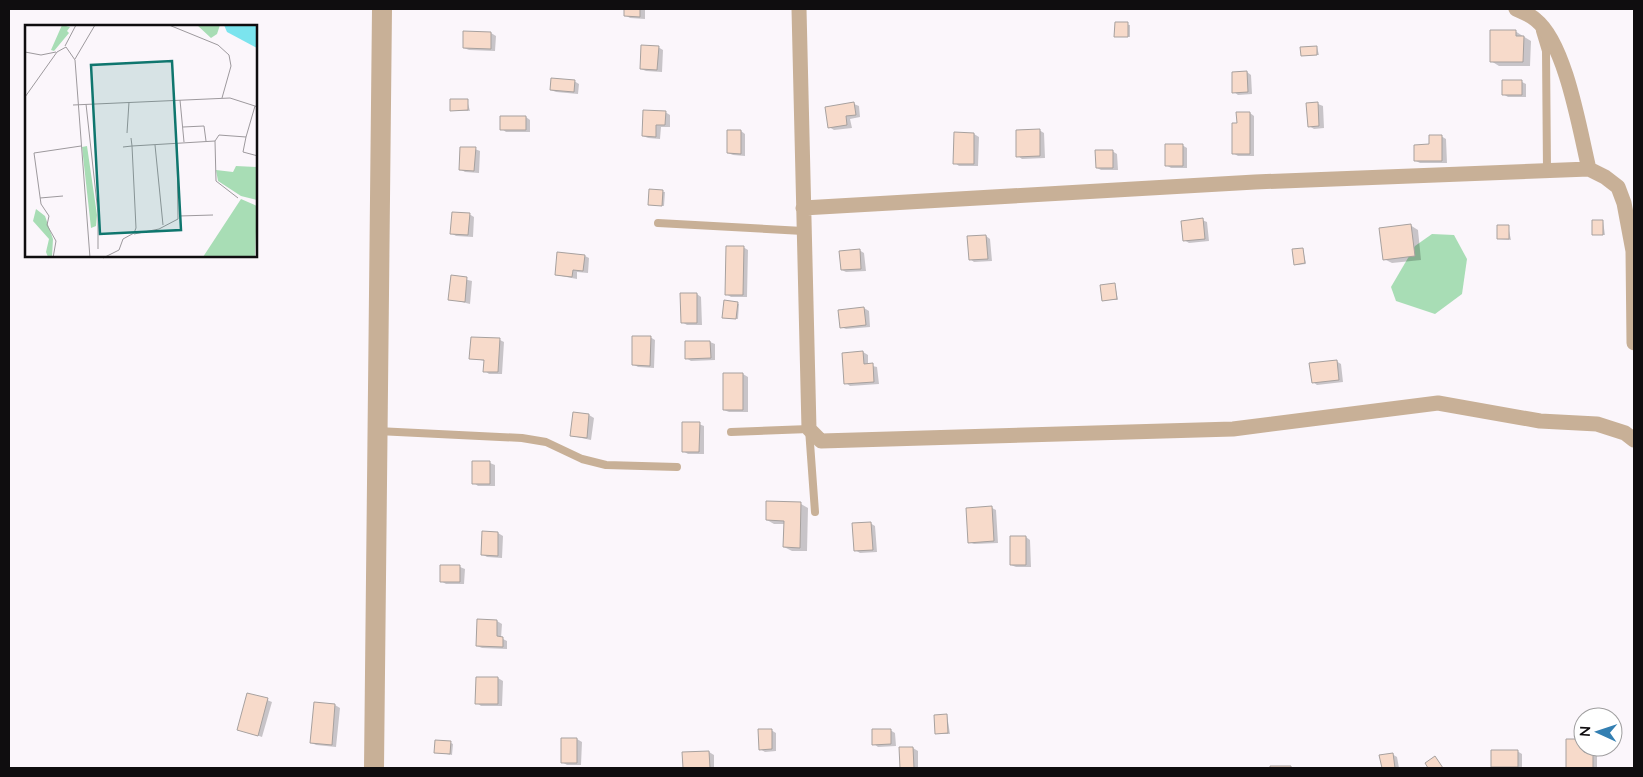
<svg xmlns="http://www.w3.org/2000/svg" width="1643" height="777" font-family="Lato,sans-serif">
<rect width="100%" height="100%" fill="#fbf6fb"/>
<path fill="#a8ddb5" d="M1432,234l22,1 13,24 -5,35 -27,20 -39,-13 -5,-14 24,-41z"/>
<path fill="#0003" d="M625,9h20v10l-15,-1 -5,-3z
M1116,23l14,2v12l-14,-1z
M1515,31l16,10 -1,25h-31l-8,-5z
M491,33l5,3 -1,15 -26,-1 -5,-2z
M658,47l5,3 -1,22 -16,-1 -5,-2z
M1317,47l2,8h-17z
M1247,72l4,3 1,19 -14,1 -4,-3z
M574,81l5,3 -1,10 -22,-2 -5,-2z
M1522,82l4,2v13h-18l-5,-3z
M467,100l3,11 -19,-1z
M854,104l5,2 1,11 -10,2 2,9 -18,2 -5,-3z
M1318,104l5,2 1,22 -10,1 -5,-3z
M665,112l5,3v12h-9l-1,12 -12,-1 -5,-2z
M1250,113l4,3v40h-16l-5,-3z
M526,117l4,3v12h-24l-4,-3z
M1039,130l5,3 1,25 -23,1 -4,-3z
M741,131l4,3v22l-12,-1 -5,-2z
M974,134l5,3 -1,29h-19l-4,-3z
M1441,136l5,3 1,24h-27l-4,-2z
M1182,145l5,3v20h-16l-5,-3z
M475,149l5,2 -1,22 -14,-1 -5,-3z
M1112,151l5,3 1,16h-17l-4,-2z
M650,190l15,2 -1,14 -15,-2z
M469,214l5,3 -1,20 -17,-1 -5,-3z
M1202,220l5,2 2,19 -20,2 -5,-3z
M1603,221l2,14 -12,-1z
M1410,225l8,5 3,30 -29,3 -8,-4z
M1508,226l3,14 -13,-1z
M986,236l4,3 2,22 -18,1 -4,-3z
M743,247l5,3 -1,47h-16l-5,-3z
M1303,249l3,15 -9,1 -2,-1z
M859,250l5,3 2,18 -20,1 -4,-2z
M585,256l4,2 -1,15 -11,-1v7l-21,-4z
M452,276l20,5 -2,23 -20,-5z
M1115,285l3,15h-15z
M697,294l4,3 1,28h-15l-5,-3z
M737,303l2,1 -1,15 -15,-2z
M864,308l5,3 1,16 -24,2 -5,-2z
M650,337l5,3 -1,28 -16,-1 -5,-3z
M500,340l4,2 -2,32h-13l-4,-3v-10l-14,-3z
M710,342l5,2v16l-24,1 -5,-3z
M863,352l5,3v10l9,2 2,17 -29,2 -4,-3z
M1336,361l5,3 2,18 -26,3 -4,-3z
M725,374h18l5,3v35h-19l-5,-2z
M589,415l5,3 -3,22 -19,-4z
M699,424l5,2v28h-16l-5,-3z
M474,463h16l5,2v21h-17l-4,-3z
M801,504l7,4 -1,43h-15l-8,-4 1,-23h-11l-7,-4z
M992,508l4,2 2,33 -24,1 -5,-2z
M870,523l5,3 2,26 -17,1 -5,-3z
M498,533l5,3 -1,22 -15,-1 -5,-3z
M1026,537l4,3 1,27h-15l-5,-2z
M460,567l5,2 -1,15h-18l-5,-3z
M478,621h19l5,3 -1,14 6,3v8l-25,-1 -5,-2z
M498,678l5,3 -1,25h-21l-4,-3z
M267,700l5,2 -10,35 -24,-8z
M335,705l5,3 -4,39 -20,-2 -4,-2z
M947,715l3,19h-12l-2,-1z
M771,730l5,3v18l-11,1 -5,-3z
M890,730l5,3 1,13 -18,1 -4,-3z
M577,739l5,3 -1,23h-14l-5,-3z
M1567,740l21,7v6l9,3v12h-30z
M451,743l2,1 -1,11 -17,-3z
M900,748h13l5,3v17h-17z
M1517,751l5,3v14h-26l-4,-2z
M709,752l5,3v13h-30v-15z
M1392,754l5,3 2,11h-16l-2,-12z"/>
<path fill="#f7daca" stroke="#a7a19f" d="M624,9h16v8l-16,-1z
M1115,22h13v15h-14z
M1490,30h26v6h8l-1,26h-33z
M463,31l28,1v17l-28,-1z
M641,45l18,1 -2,24 -17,-1z
M1317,46v9l-16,1 -1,-9z
M1247,71l1,21 -16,1v-21z
M551,78l24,2 -1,12 -24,-2z
M1502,80h20v15h-20z
M450,99h18v11l-18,1z
M854,102l2,13 -10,1 1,9 -19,3 -3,-21z
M1318,102l1,24 -11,1 -2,-24z
M643,110l23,1 -1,14h-9v12l-14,-1z
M1236,112h14v42h-18v-31h5z
M500,116h26v14h-26z
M1040,129v27l-24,1v-27z
M727,130h14v24l-14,-1z
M954,132l20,1v31h-21z
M1429,135h13v26h-28v-16l15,-1z
M1165,144h18v22h-18z
M460,147h16l-2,24 -15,-1z
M1095,150h18v18h-17z
M649,189l14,1 -1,16 -14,-1z
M452,212l18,1 -2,22 -18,-1z
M1203,218l2,21 -22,2 -2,-20z
M1592,220h11v15h-11z
M1411,224l4,32 -32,4 -4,-32z
M1497,225h12v14h-12z
M986,235l2,24 -19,1 -2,-24z
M726,246h18l-1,49h-18z
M1303,248l2,15 -11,2 -2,-16z
M860,249l1,20 -20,1 -2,-19z
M557,252l28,3 -2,16 -10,-1 -1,7 -17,-2z
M451,275l16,2 -2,25 -17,-2z
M1115,283l2,16 -15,2 -2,-16z
M680,293h17v30h-16z
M724,300l14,2 -2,17 -14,-1z
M864,307l2,18 -26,3 -2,-18z
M632,336h19l-1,30 -18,-1z
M471,337l29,1 -2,34h-15l1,-12 -15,-1z
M685,341h25l1,17 -26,1z
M863,351l1,13 9,-1 1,19 -30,2 -2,-31z
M1337,360l2,20 -27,3 -3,-20z
M723,373h20v37h-20z
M573,412l16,2 -2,24 -17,-2z
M682,422h18l-1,30h-17z
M472,461h18v23h-18z
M766,501l35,1 -1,46 -17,-1 1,-26 -18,-1z
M992,506l2,35 -26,2 -2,-35z
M871,522l2,28 -19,1 -2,-28z
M482,531l16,1v24l-17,-1z
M1010,536h16v29h-16z
M440,565h20v17h-20z
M477,619l20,1v16l6,1v10l-27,-1z
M476,677h22v27h-23z
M247,693l21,5 -10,38 -21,-6z
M314,702l21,2 -3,41 -22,-2z
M947,714l1,19 -13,1 -1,-19z
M758,729h14v20l-13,1z
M872,729h19v15l-19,1z
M561,738h16v25h-16z
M1566,739h17l1,13h9v16h-27z
M435,740l16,1 -1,13 -16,-1z
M899,747h14l1,21h-14z
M1491,750h27v17h-27z
M709,751l1,17h-27l-1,-16z
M1393,753l2,15h-13l-3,-13z
M1435,756l8,12h-15l-3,-5z
M1270,766h21v2h-21z"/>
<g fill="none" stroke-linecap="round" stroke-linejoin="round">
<path stroke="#c8b097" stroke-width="8" d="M1540,31l6,20 1,119
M658,223l145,8
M377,431l145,7 24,4 36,17 24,6 71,2
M731,432l78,-3 6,83"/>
<path stroke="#c8b097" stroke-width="15" d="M799,9l10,420 12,12 412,-12 205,-26 102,18 57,3 28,9 9,7
M1516,9c6,3 15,6 20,11 30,24 44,112 53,149l16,8 13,10 6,16 9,48 1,92
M803,208l452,-26 334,-13"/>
<path stroke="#c8b097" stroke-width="20" d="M374,768l8,-759"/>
</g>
<g transform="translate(25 25)">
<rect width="232" height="232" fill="#fbf6fb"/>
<path d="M37,0l8,2 -3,4 2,2 -15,18 -3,-1zM172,0h23l-3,9 -6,4zM62,121l10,69 -1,11 -5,2 -9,-81zM211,141l21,1v33l-16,-4 -23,-15 -2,-11 17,2zM216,174l16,7 -2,51h-52zM11,184l9,7 8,23 -1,18h-4l-2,-5 3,-13 -16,-18z" fill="#a8ddb5"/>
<path d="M199,0h33v23l-30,-16z" fill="#7be4ee"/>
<path fill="none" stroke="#9d999d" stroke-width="1" d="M144,0l49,20 11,10 2,11 -9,32M40,21l11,-21M0,27l16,3 15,-3M50,34l20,-34M0,72l32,-45 9,-5 9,13 15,198M155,75l4,42M61,79l12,109v36M48,80l157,-7 28,9M158,102l21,-1 2,15M102,108l2,-31M221,112l-3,15 15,4M152,118l1,76M130,120l8,80M98,122l9,-1 -1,-8M15,173l23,-2M213,173l-22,-17 -1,-40 4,-6 27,2 9,-31M154,191l34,-1M109,209l25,-5 19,-10M28,233l3,-17 -9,-16 2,-9 -8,-12 -7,-51 47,-7M78,233l16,-8 4,-11 11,-6 2,-5 -4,-82 83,-5"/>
<path fill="#0f766e" fill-opacity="0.15" stroke="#0f766e" stroke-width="2.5" d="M147,36l9,169 -81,4 -9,-169z"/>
<rect width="232" height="232" fill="none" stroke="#0f0d0f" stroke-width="2.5"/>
</g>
<rect width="1643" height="777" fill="none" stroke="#0f0d0f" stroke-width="20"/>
<g transform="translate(1598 732) rotate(273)"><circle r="24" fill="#ffffff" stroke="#9f9e9f"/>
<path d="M0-4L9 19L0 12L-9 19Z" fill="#337fb2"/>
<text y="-8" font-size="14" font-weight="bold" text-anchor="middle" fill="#0f0d0f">N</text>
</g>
</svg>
